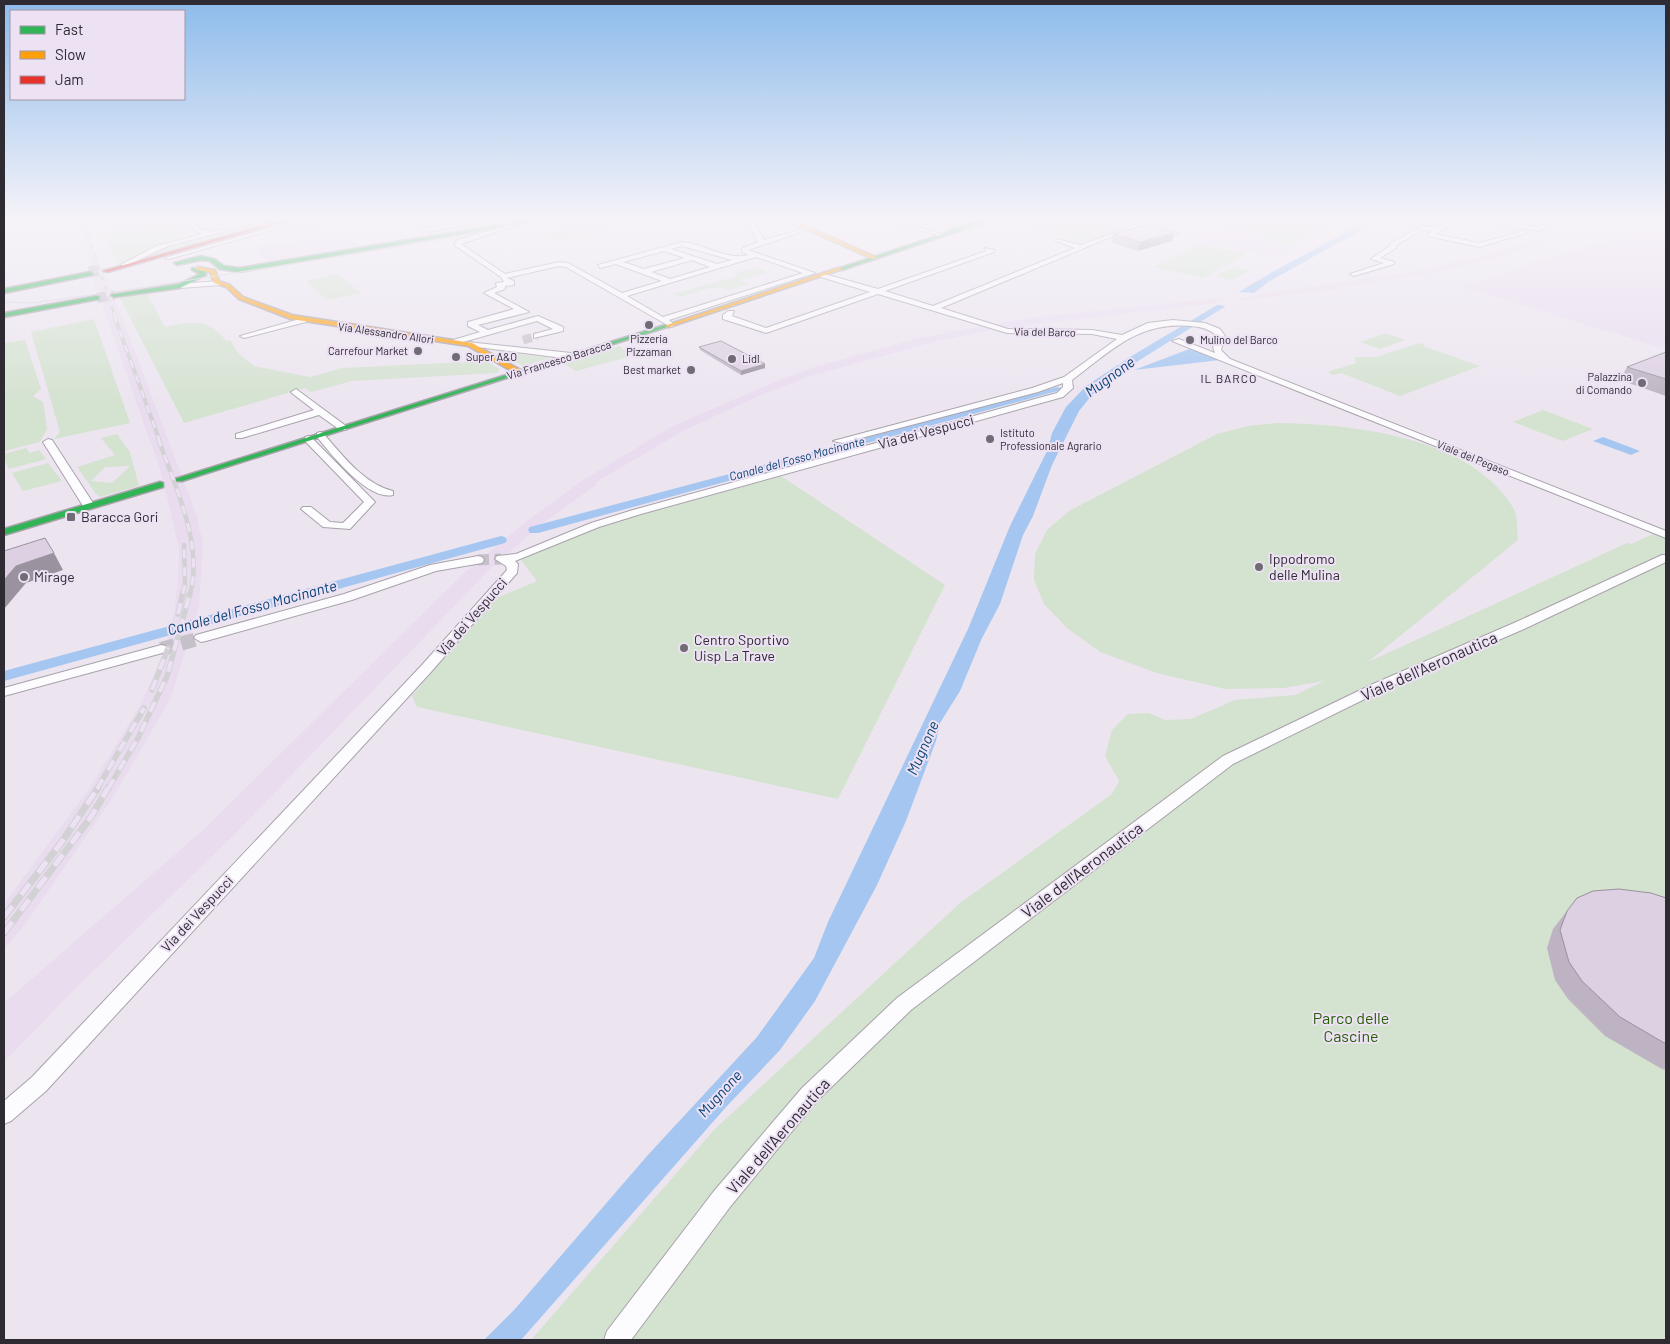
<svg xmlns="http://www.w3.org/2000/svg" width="1670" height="1344" font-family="Barlow,sans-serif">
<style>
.built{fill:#e9dcef}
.green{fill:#d4e2d0;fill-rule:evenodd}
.water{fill:#a4c6f1}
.pier{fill:#ece5f0}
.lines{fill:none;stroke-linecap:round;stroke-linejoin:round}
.canal{fill:#a4c6f1;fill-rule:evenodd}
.street-tunnel-far2{stroke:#c6c0ca;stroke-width:9;stroke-dasharray:9 4.5;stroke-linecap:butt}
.street-tunnel-far1{stroke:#c6c0ca;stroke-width:11;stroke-dasharray:11 5.5;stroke-linecap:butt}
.street-tunnel{stroke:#c6c0ca;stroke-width:14;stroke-dasharray:14 7;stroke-linecap:butt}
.secondary-tunnel{stroke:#c6c0ca;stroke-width:10;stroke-dasharray:10 5;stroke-linecap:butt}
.primary-tunnel{stroke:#c6c0ca;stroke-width:11;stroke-dasharray:11 5.5;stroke-linecap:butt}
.street-casing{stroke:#a8a2ab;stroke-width:2}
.fast-casing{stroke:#a8a2ab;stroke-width:3}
.slow-casing{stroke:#a8a2ab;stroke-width:3}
.jam-casing{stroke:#a8a2ab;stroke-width:3}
.street{fill:#fcfbfd;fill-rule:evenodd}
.fast{fill:#30b455;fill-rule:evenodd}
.slow{fill:#ff9f0a;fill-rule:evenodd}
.jam{fill:#e5322d;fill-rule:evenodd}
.tram{stroke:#d2d1d3;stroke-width:1}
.rail-far4-casing{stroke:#d2d1d3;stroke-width:3}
.rail-far3-casing{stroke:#d2d1d3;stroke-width:4}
.rail-far2-casing{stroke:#d2d1d3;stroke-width:4.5}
.rail-far1-casing{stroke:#d2d1d3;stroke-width:5.5}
.rail-casing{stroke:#d2d1d3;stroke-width:7}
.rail-far4{stroke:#ede1f4;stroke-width:2;stroke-dasharray:5.5;stroke-linecap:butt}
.rail-far3{stroke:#ede1f4;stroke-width:2.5;stroke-dasharray:8;stroke-linecap:butt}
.rail-far2{stroke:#ede1f4;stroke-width:3;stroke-dasharray:9;stroke-linecap:butt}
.rail-far1{stroke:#ede1f4;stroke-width:4;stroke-dasharray:11;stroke-linecap:butt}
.rail{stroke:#ede1f4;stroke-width:5;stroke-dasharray:14;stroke-linecap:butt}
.wall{fill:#bdb3c2}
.shaded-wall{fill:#9a929e}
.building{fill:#dcd0e2;stroke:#9a929e}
.poi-dot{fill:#716c74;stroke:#ede1f4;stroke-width:2}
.labels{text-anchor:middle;stroke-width:4;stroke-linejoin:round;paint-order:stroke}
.far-street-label{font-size:11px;fill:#2f2b32;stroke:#ede1f4}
.far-poi-label{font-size:11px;fill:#2f2b32;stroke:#ede1f4;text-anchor:start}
.far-neighbourhood-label{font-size:12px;letter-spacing:1px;fill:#2f2b32;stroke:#ede1f4}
.far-water-label{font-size:12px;font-style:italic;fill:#054173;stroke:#ede1f4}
.street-label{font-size:14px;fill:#2f2b32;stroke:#ede1f4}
.poi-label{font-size:14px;fill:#2f2b32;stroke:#ede1f4;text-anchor:start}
.water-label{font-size:15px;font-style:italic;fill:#054173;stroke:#ede1f4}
.near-street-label{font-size:16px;fill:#2f2b32;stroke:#ede1f4}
.near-park-label{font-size:16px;fill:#275f05;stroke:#ede1f4}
</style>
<rect width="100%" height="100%" fill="#ece5f0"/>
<path class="built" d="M74,218H86L100,267H103L197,516L203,544L199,607L170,700L112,799L23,927L4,949V904L93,783L140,705L164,653L174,614L178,580L179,549L161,472L90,271L92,269L89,258Z
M1148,218H1195L1295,249L1279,258L1214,245L1143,219Z
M1607,218H1626L1487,261L1432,273L1324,291L1001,328L937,341L814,375L763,394L685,430L596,482V485L538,527L489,570L234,835L77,987L4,1062V1003L203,830L466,571L528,520L583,480L671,427L782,379L815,367L915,339L1004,322L1055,315L1261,294L1422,270L1477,258Z
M1666,222V349L1463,287L1561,254Z
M331,234L339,241L351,239L360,249L267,263L254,247Z"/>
<path class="green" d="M197,218H262L212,231L207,230Z
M1011,218H1123L1138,223L1078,243Z
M1197,218H1308L1334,224L1291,247Z
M179,221L187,232V235L150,248L135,258L118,264L103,231Z
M595,224L609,231L554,242L541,234Z
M225,232L229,233L162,254L154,253L169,245Z
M1200,244L1247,254L1203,278L1154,267Z
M755,267L767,272L741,280L749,284L729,290L720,287L710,288L682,297L673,294L738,276L734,274Z
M1234,267L1250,271L1232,280L1215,276Z
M338,274L361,293L327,300L305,281Z
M146,292L165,327C190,322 209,317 226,341L230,340L239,354L254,366L310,377L342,368L486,361L500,369L497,373L352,381L311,392L305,388L184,423L119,296Z
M94,319L130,423L54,439L60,432L31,332Z
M1386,333L1405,340L1380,349L1360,342Z
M25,340L41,389L33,396L43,402L47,429L40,442L4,451V343Z
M1419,343L1425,345L1423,346L1480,366L1400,396L1341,373L1333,375L1328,372L1356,363L1355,357H1376Z
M619,346L628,353V357L576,371L564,364Z
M496,351H499L550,358L523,366Z
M1543,410L1593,429L1563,441L1513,422Z
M1278,423C1353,424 1473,437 1514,509C1518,517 1517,531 1518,540L1368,662L1627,543L1631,544L1666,528V1340H531L714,1130L960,903L1112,794L1119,781L1105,756L1112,730L1128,714L1149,713L1165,720L1191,719L1235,700L1295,695L1324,681L1284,688L1225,689L1157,673L1100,652L1067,628L1044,604L1034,580L1035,554L1047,530L1069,511L1217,434L1248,426Z
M117,434L130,452L139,486L100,497L96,494L77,467L115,455L101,438ZM130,466L112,483L91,481L105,467Z
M26,448L30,453L39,450L46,459L9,469L4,459V454Z
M48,463L62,481L23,491L12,473Z
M781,476L945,585L838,799L417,707L412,696L494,599L537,581L521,560L593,528Z"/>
<path class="water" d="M1373,218H1383L1268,282L1254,293L1245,294L1119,373L1092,395L1079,411L1052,465L1033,516L1023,535L1000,604L982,638L960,691L940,723L936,741L906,821L877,885L815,1001L780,1050L727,1106L521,1340H484L515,1309L647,1156L757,1037L814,958L828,922L968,629L1010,526L1048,449L1052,433L1066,407L1086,386L1130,357L1274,271Z
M1192,348L1220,360L1134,370Z
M1603,437L1640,451L1631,455L1593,441Z"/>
<path class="pier" d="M1236,292L1257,293L1255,296L1246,297L1229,307L1214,304Z"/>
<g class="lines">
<path class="canal" d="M1057,387L1065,389L538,533H530L528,530L530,527Z
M501,536L505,537L507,540L505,543L4,681V671Z"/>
<path class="street-tunnel-far2" d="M523,340L537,336"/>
<path class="street-tunnel-far1" d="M478,560L501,559"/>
<path class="street-tunnel" d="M161,649L201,638"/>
<path class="secondary-tunnel" d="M97,298L114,295"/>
<path class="primary-tunnel" d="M89,272L105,269"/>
<defs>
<path id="street" d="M184,218H190C193,221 197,227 201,229C218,238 256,217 276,218L168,246L126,266H122V264L156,246L203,234L197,232Z
M306,218H315L169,259L164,258Z
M336,218L344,219L304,227L301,225Z
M406,218H413L429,228C455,223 490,210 514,224V226L461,244L505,274L559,262L568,263L622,293L662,281L616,264L600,268L598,265L682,242C704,244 728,261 749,255L742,252L743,248L758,242L750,226L752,218H758L756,226L764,240L810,227V229L748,250L815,273L669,320L675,325L671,327L566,267L559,266L507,278L514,281V285L505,286V289L494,293L529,312L478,325L488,330L538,316L563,327V331L534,338V334L553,329L537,321L456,344H453V340L480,332L468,326V322L514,309L484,293L497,287L496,283L504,282L501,277L454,245L457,240L508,225L498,219L428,232ZM682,246L732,260L717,264L671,249ZM664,251L685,258L644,269L623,262ZM756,257L803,273L663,317L627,296ZM692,260L710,267L670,279L651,272Z
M814,218H825L796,225L793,223Z
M878,218H887L945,235L940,236Z
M973,218H982L989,221L986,223Z
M1137,218L1179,234L1164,237L1152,232L1155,230L1167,233L1146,225L1123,232L941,308L1008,329L1092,330L1122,335L1148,323L1173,320L1205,323L1220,329L1225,336L1221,350L1230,359L1666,531V538L1172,341L1179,339L1215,353L1213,347L1218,338C1212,329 1201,327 1191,326C1138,321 1111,351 1072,380L1073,388L1063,397L641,514L599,527L515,561L518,564L517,573L431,672L46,1091L11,1121L4,1124V1101L32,1077L421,666L507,570L506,566L495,559L497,556L516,554L591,523L633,510L1057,393L1063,387V383L1038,392L842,443L833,441L1032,388L1064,377L1117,339L1092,334L1007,333L878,294L766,333L723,319V315L728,311H734L732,316L766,328L870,292L821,277V273L878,289L986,251L985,248L994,250V252L885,291L933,306L1075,248L1056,241V239L1081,245L1139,223L1134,220Z
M1455,218H1462L1436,234L1479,243L1524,231L1527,233L1479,247L1428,236V234L1432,231L1424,229L1397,245L1396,248L1380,258L1394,262V264L1354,276L1350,274L1384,263L1371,259L1390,246L1391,243L1421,226L1437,228Z
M1468,218H1481L1537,227L1545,224L1548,226L1538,231Z
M218,281L222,283L221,285L180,288L176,286L180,284Z
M303,318L307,320L306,322L244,338L240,336Z
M467,342L571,353L575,356L571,359L470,346L466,344Z
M296,389L346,426V430H340L319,415L242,438H236V434L314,410L293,394L291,392Z
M320,432L323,433C342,455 364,484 393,491V495C368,501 331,454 317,437V433Z
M308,436L311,437L375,502L350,529L323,527L301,509L303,507H311L330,522L343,523L364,502L305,441V437Z
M48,439L52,440L95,506L93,508H85L83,506L43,442Z
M1662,555H1666V562L1524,629L1383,690L1233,764L911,1010L816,1102L730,1207L631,1340H604L607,1331L714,1191L802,1088L897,998L1223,756L1373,684L1514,623Z
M478,556L482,557L484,560L482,563L436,571L352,600L206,641L201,642L194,638L196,635L344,594L430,565Z
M161,645L166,646L168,649L166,652L4,696V688Z"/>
<path id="fast" d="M541,218H552L239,272L220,269L210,261L201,260L177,265L174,263L201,256L214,259L224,266L239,268Z
M990,218H998L842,270L837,269L949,232V230Z
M192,268L205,271L206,275L180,288L114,297L111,295L179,284L200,274L192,270Z
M90,272L93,274L92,275L4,293V289Z
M97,296L99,297V299L4,317V313Z
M665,325L670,326L182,481H176L175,479Z
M160,482L163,483V487L4,535V529Z"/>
<path id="slow" d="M781,218H788L878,258L873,259Z
M198,267L215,270L219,281L230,285L243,297L292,315L472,343L524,372L517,374L468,346L291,319L239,299L226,287L214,283L210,272L196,270Z
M838,268L843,269L669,327L664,326Z"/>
<path id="jam" d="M289,218H297L108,272L103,271Z"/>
</defs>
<use href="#street" class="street-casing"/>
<use href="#fast" class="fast-casing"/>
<use href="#slow" class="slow-casing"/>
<use href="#jam" class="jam-casing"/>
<use href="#street" class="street"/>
<use href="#fast" class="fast"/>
<use href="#slow" class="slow"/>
<use href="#jam" class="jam"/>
<path class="tram" d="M114,292L424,243L559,218
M4,302L32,303L99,294"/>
<defs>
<path id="rail-far4" d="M82,218L115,316"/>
<path id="rail-far3" d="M114,315L159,439"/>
<path id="rail-far2" d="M158,438C174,484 204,545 190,594
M183,594L185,584L184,545"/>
<path id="rail-far1" d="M178,614L183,593
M152,690L168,648
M97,789L144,708
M108,789L138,738L167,676L190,593"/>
<path id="rail" d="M4,917L61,843L98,788
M4,933L91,817L108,788"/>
</defs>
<use href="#rail-far4" class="rail-far4-casing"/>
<use href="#rail-far3" class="rail-far3-casing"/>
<use href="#rail-far2" class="rail-far2-casing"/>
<use href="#rail-far1" class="rail-far1-casing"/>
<use href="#rail" class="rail-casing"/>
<use href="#rail-far4" class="rail-far4"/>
<use href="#rail-far3" class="rail-far3"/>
<use href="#rail-far2" class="rail-far2"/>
<use href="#rail-far1" class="rail-far1"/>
<use href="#rail" class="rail"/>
</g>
<path class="wall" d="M1174,233L1172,241L1138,251L1112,243L1113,234Z
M699,347L765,364V368L741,375L700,350Z
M1666,352V396L1620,380L1627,367Z
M1666,898V1070L1662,1069L1605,1036L1568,999L1555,980L1547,948L1553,929L1567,911Z"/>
<path class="shaded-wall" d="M1174,233L1172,241L1138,251L1140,242Z
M765,364V368L741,375V371Z
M54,553L63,570L26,583L4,609V580L16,566Z"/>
<path class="building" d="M1146,225L1174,233L1140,242L1113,234Z
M721,341L765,364L741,371L699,347Z
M1666,352V379L1627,367Z
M45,538L54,553L16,566L4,580V551Z
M1619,889L1651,893L1666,898V1044L1620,1017L1582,981L1569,962L1560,930L1567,911L1577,898L1593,891Z"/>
<linearGradient id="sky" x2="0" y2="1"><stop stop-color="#8dbbec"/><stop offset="0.54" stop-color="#f6f3f8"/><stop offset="1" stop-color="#f6f3f8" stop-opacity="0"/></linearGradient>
<rect width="1670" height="406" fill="url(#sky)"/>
<g class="poi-dot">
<circle cx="649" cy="325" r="5"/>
<circle cx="1190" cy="340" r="5"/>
<circle cx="418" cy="351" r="5"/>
<circle cx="456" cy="357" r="5"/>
<circle cx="732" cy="359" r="5"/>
<circle cx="691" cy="370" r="5"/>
<circle cx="1642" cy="383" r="5"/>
<circle cx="990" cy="439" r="5"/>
<rect x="66" y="512" width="10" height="10" rx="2.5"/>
<circle cx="1259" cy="567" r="5"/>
<circle cx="24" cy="577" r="5"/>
<circle cx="684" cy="648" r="5"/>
</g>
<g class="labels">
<g class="far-street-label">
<text transform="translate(1045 332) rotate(1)" y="4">Via del Barco</text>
<text transform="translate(386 333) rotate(8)" y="4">Via Alessandro Allori</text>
<text transform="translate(559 360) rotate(-17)" y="4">Via Francesco Baracca</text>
<text transform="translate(1473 458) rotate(22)" y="4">Viale del Pegaso</text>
</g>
<g class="far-poi-label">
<text x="649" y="343" text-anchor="middle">Pizzeria<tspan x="649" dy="13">Pizzaman</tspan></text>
<text x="1200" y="344">Mulino del Barco</text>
<text x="408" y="355" text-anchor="end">Carrefour Market</text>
<text x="466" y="361">Super A&amp;O</text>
<text x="742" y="363">Lidl</text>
<text x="681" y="374" text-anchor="end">Best market</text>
<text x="1632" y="381" text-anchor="end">Palazzina<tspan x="1632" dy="13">di Comando</tspan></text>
<text x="1000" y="437">Istituto<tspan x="1000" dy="13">Professionale Agrario</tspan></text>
</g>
<g class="far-neighbourhood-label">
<text x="1229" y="383">IL BARCO</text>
</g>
<g class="far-water-label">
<text transform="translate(797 459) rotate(-15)" y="4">Canale del Fosso Macinante</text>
</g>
<g class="street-label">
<text transform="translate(926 432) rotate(-15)" y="5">Via dei Vespucci</text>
<text transform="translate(472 617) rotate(-49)" y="5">Via dei Vespucci</text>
<text transform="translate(197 914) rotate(-47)" y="5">Via dei Vespucci</text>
</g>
<g class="poi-label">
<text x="81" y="522">Baracca Gori</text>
<text x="1269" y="564">Ippodromo<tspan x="1269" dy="16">delle Mulina</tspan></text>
<text x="34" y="582">Mirage</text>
<text x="694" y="645">Centro Sportivo<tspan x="694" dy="16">Uisp La Trave</tspan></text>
</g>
<g class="water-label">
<text transform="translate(1110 377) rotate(-36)" y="5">Mugnone</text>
<text transform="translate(252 608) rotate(-15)" y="5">Canale del Fosso Macinante</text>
<text transform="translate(923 748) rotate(-66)" y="5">Mugnone</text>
<text transform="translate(720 1094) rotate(-48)" y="5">Mugnone</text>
</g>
<g class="near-street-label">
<text transform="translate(1429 666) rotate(-24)" y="6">Viale dell'Aeronautica</text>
<text transform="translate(1082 870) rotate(-37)" y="6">Viale dell'Aeronautica</text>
<text transform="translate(778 1136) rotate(-49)" y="6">Viale dell'Aeronautica</text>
</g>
<g class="near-park-label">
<text x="1351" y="1024">Parco delle<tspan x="1351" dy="18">Cascine</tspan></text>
</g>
</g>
<rect width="1670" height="1344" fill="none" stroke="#2f2b32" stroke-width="10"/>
<rect x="10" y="10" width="175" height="90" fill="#ede1f4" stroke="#a198a6"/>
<rect x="20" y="26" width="25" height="8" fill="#30b455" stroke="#a198a6"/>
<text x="55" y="35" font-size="15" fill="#2f2b32">Fast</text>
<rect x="20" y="51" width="25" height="8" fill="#ff9f0a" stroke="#a198a6"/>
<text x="55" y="60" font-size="15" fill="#2f2b32">Slow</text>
<rect x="20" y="76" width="25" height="8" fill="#e5322d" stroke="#a198a6"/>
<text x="55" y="85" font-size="15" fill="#2f2b32">Jam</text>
</svg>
